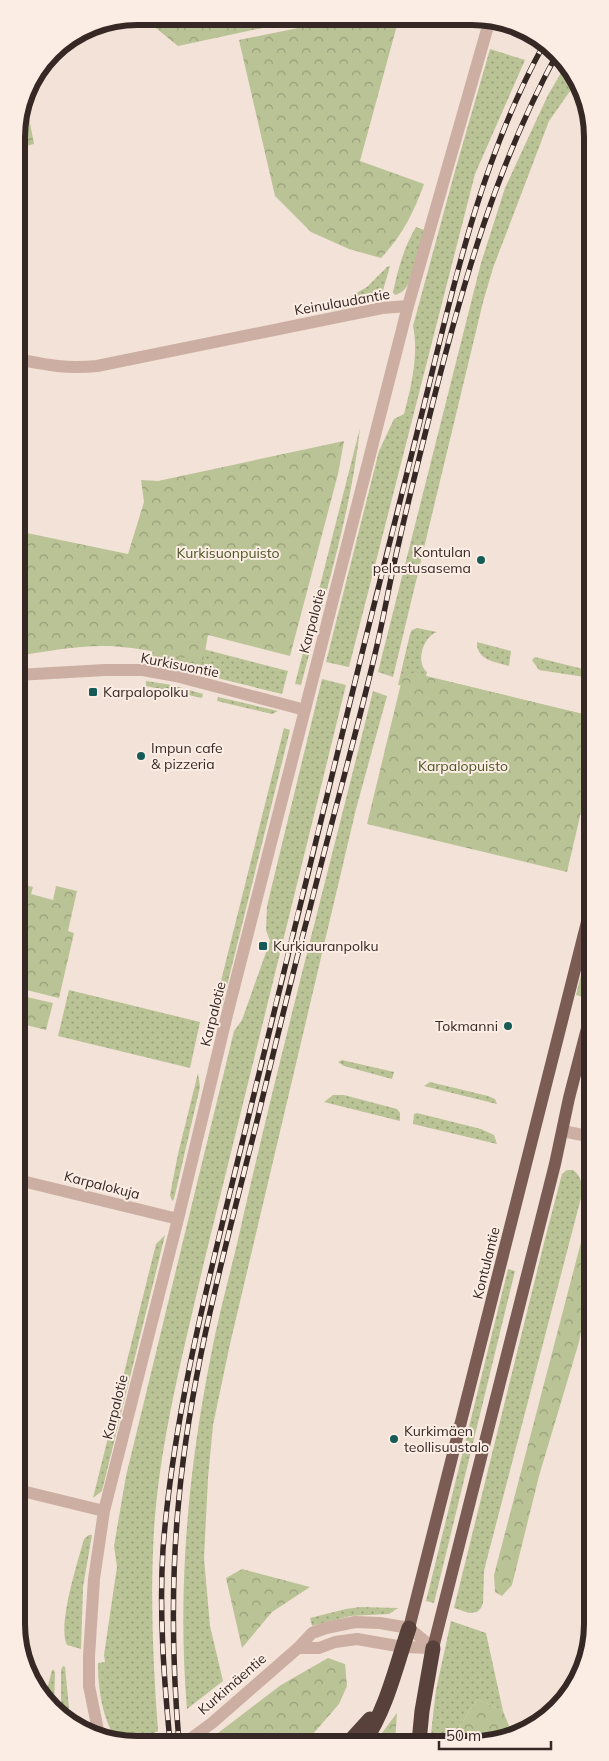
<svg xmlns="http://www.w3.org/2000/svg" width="609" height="1761" font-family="Mulish,sans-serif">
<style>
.grass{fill:url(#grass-dots)}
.forest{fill:url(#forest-crowns)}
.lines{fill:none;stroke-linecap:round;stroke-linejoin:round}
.minor{stroke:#ccafa2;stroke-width:12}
.major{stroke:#7a5c55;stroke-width:12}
.highway{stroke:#58403b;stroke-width:15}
.rail-casing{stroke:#362825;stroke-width:5.5}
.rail{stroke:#fbede4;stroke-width:4;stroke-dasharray:11;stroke-linecap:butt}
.poi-dot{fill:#175b56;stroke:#fbede4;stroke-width:2}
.labels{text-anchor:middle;stroke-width:4;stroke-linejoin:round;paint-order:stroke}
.street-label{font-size:14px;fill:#362825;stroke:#fbede4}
.poi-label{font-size:14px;fill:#362825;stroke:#fbede4;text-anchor:start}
.park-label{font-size:14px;fill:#4c5627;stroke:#fbede4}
.rim{fill:none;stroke:#362825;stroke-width:6}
</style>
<defs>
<pattern id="grass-dots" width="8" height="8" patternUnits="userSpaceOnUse" patternTransform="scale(1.25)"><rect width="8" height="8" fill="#bac396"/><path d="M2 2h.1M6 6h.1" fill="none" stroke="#989e7a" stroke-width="1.8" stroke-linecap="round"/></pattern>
<pattern id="forest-crowns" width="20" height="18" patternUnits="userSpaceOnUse" patternTransform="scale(1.25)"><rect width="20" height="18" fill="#bac396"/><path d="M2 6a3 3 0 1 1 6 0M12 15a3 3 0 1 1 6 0" fill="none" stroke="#989e7a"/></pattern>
</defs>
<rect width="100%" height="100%" fill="#f3e2d7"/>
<path class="grass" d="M490,49L525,60L475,174L349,667L326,662L379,451L394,419L404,414C411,387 419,355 413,326L455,171Z
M565,66L575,84L549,121L493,268L483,302L393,677L378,672L481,263L505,188L548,95Z
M416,227L424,230C420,243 413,280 405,289C402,292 399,294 395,295L393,292C398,269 404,247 416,227Z
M390,266L380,301L331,311L330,308L367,287L387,267Z
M360,428C351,514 323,601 301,685L295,684Z
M417,628L437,632C423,637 415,662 427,672L426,676L591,716L398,685L410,634L412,630Z
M165,639L288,671L282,694L176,668L150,664L153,650Z
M477,642L511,651L509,666C495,662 476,660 477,642Z
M535,657L591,671V678L539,670L532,660Z
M322,679L346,685L204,1262C184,1350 160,1439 154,1530C150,1597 153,1664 158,1731L141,1739L117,1740C102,1719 98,1688 98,1663L105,1662L104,1655L117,1567L114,1546L126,1476L234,1031L242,1020L270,941L266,930L267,906Z
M146,681L172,685L203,694L202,698L146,686Z
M373,691L387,696L356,809L230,1344L213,1425L208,1478L204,1558L210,1626L223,1681L187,1709C177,1591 188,1471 211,1355C220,1308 234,1260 244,1213C284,1038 330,865 373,691Z
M218,697L278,711L272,714L217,701Z
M284,728L290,730L221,1010L214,1009Z
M592,931V973L586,998L576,995Z
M69,990L200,1022L190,1068L58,1036Z
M342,1060L394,1072L392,1079L344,1066L338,1062Z
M198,1073L200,1087L174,1199L172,1201L170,1195L178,1154Z
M430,1082L488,1096L495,1099L497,1104L424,1086Z
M333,1095H344L397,1109L400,1113V1121L324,1102Z
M417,1113L481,1129L494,1135L497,1144L413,1124L414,1114Z
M567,1170H573C580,1175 582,1182 583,1190L488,1555L484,1571L483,1603L481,1608L477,1612L469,1613L454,1608L546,1235L562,1174Z
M165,1235L102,1491L93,1498L156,1244Z
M508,1269L515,1271L434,1603L426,1601Z
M89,1535H92L83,1587L81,1649L67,1645C57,1626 78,1561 84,1539Z
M360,1607L398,1608L389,1614L350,1616L312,1626L310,1618L346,1609Z
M451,1621L486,1633L503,1711L477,1699L450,1742H430L436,1690Z
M63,1666L65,1667L70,1719L61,1714V1670Z
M52,1670H54L55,1673L54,1711L45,1697Z"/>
<path class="forest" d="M141,16L314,17L178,46Z
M347,18H399L360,161L424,184C414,212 402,236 381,258L349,249L311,232L275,196L239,40Z
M25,97L34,144L17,148V129Z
M344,441L338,474L290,656L208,635L203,662C172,655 142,648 110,646C79,645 48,651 17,656V531L128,554L144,502L141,480L158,481Z
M404,671L591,716V769L567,872L367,824Z
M21,884L33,887L31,894L53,900L56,886L77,891L68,931L74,933L59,998L18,988V891Z
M18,995L53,1003L46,1030L18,1023Z
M592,1200V1275L579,1342L539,1476L512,1585L502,1596L495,1592L494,1575Z
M242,1569L310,1587L272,1612L242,1648L226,1578Z
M328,1658L345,1664L347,1686L339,1704L306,1742H219L218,1733L281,1685Z
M477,1699L503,1711L513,1736L496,1742H450Z
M397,1713L395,1742H375Z"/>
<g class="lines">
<path class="minor" d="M17,359C47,365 66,369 97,366L382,308L408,306
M17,675L105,670H143L176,676L305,710
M563,1131L592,1137
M18,1180L178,1219
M18,1490L104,1511
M298,1648H319L335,1642L357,1639L403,1647L433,1648
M99,1735L89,1686V1656L94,1579L104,1511L178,1219L226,1019L408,306L490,19
M186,1742L212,1723L298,1648L312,1633L326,1628L355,1622L380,1623L409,1628L433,1648"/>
<path class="major" d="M409,1628L591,906
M433,1648L555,1164L569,1098L592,1009"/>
<path class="highway" d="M349,1742L370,1719
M364,1742C387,1708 396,1666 409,1628
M419,1742L422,1711L433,1648"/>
<defs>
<path id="rail" d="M170,1742C164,1679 159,1613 163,1549C174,1406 212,1267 246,1127C285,965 325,803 365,641C387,555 408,470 429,385C457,269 486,149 544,44
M179,1742C172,1661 171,1579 179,1498C191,1370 226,1245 257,1121C274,1050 291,979 310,908C331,823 355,739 375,654C384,617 390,579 399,542C409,497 421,451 432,406C463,283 496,165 558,52"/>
</defs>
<use href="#rail" class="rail-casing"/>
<use href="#rail" class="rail"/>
</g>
<g class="poi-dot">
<circle cx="481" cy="560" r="5"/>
<rect x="88" y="687" width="10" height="10" rx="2.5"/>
<circle cx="141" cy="756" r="5"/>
<rect x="258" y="941" width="10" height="10" rx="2.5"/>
<circle cx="508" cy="1026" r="5"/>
<circle cx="394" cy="1439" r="5"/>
</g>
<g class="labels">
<g class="street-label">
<text transform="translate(342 302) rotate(-10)" y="5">Keinulaudantie</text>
<text transform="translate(312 621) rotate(-75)" y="5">Karpalotie</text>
<text transform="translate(180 665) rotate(11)" y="5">Kurkisuontie</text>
<text transform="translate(213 1014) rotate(-76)" y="5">Karpalotie</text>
<text transform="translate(102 1185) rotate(14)" y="5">Karpalokuja</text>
<text transform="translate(486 1263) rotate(-76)" y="5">Kontulantie</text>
<text transform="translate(115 1407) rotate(-76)" y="5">Karpalotie</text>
<text transform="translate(232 1684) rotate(-41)" y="5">Kurkimäentie</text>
</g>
<g class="poi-label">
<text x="471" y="557" text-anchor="end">Kontulan<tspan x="471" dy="16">pelastusasema</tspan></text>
<text x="103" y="697">Karpalopolku</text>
<text x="151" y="753">Impun cafe<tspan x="151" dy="16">&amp; pizzeria</tspan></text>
<text x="273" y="951">Kurkiauranpolku</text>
<text x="498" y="1031" text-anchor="end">Tokmanni</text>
<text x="404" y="1436">Kurkimäen<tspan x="404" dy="16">teollisuustalo</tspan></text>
</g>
<g class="park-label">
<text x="228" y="558">Kurkisuonpuisto</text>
<text x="463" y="771">Karpalopuisto</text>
</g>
</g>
<path d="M0 0H609V1761H0ZM137 25H472A112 112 0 0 1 584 137V1624A112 112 0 0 1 472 1736H137A112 112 0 0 1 25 1624V137A112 112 0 0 1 137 25Z" fill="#fbede4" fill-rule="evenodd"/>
<path class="rim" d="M137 25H472A112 112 0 0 1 584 137V1624A112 112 0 0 1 472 1736H137A112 112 0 0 1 25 1624V137A112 112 0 0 1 137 25Z"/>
<path d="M439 1741v8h112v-8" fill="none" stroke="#362825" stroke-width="2.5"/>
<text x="446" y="1741" font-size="15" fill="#362825" stroke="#fbede4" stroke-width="4" paint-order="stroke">50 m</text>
</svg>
